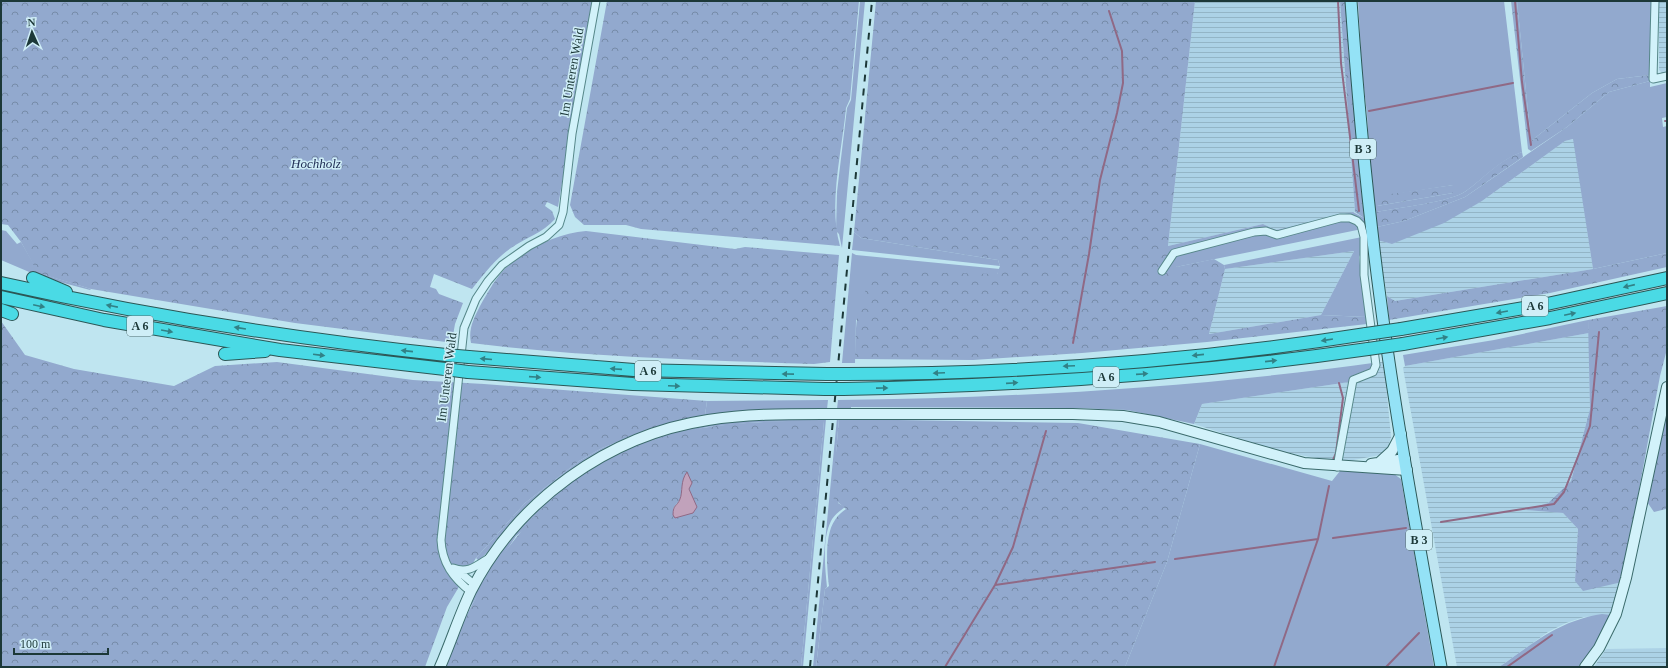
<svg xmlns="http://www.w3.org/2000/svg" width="1668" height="668" font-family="Georgia,serif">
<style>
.farmland{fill:url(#farmland-rules)}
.green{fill:#92a9ce;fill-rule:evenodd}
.forest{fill:url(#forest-crowns);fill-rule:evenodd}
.water{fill:#c1a2bb;stroke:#906985}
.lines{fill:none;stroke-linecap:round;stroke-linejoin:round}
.stream{stroke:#906985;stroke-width:2}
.minor-casing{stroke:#568789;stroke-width:9}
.secondary-casing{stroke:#3a6a6b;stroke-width:12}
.primary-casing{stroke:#2b5756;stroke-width:13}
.motorway-casing{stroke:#2b5756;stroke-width:14}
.minor{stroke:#d2f2fa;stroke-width:7}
.secondary{stroke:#d2f2fa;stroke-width:10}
.primary{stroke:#94e2f6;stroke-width:11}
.motorway{stroke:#4adae5;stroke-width:12}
.rail{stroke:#1c3838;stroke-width:2;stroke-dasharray:7 7;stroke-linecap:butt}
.secondary-bridge-casing{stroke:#3a6a6b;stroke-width:12;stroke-linecap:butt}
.motorway-bridge-casing{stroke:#2b5756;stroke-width:14;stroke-linecap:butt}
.secondary-bridge{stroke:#d2f2fa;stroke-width:10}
.motorway-bridge{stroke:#4adae5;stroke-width:12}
.oneway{fill:#318186}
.labels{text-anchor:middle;stroke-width:3;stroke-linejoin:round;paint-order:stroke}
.shield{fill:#cfeef7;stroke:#526f71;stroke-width:1}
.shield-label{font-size:12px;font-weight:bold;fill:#1c3838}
.street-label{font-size:13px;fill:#1c3838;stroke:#cfeef7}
.park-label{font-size:13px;font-style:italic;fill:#212e55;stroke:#cfeef7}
</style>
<defs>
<pattern id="farmland-rules" width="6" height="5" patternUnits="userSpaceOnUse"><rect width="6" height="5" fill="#acd2e6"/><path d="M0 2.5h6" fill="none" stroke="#93b5c6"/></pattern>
<pattern id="forest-crowns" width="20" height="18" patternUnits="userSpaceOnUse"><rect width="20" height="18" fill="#92a9ce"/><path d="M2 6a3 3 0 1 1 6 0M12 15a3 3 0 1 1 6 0" fill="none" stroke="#768ba8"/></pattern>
</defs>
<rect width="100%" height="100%" fill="#bfe5f0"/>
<path class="farmland" d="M1195,1H1340L1355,212L1276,230L1263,224L1168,246Z
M1659,1H1667V73L1663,74L1659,70Z
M1574,139L1593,269L1395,301L1387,296L1377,240L1392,244L1482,201L1565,141Z
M1354,251L1321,315L1209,334L1225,269Z
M1589,333L1590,409L1571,481L1548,503L1527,510L1563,513L1578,529L1575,581L1622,582L1611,615L1584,617L1566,623L1548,632L1499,667H1457L1403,368L1405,366Z
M1380,362H1384L1391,437L1387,451L1380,455L1343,462L1305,456L1276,450L1194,424L1202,404L1356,381L1377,375Z
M1667,648V667H1594L1606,649Z"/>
<path class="green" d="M860,1H865L842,248L839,234L836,231L837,192L847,108L851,100Z
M1358,1H1504L1522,152C1501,159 1484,178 1466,191C1451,202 1397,208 1376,212L1377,227L1404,221L1465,197L1567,127L1609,92L1650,81V87L1667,83V117L1662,118L1663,127L1667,126V253L1593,269L1573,139L1565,141L1482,201L1444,223L1392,244L1377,240L1372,198L1367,114L1362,70ZM1453,185V193L1377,206V197Z
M1517,1H1652L1650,75L1617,79L1592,93L1531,141Z
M1353,212L1364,218L1367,228L1176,267H1168V246L1263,224L1276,230Z
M1,230L6,231L17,244L21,242L39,273L91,289L90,290L41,277L1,260Z
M854,232L861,238L998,260L1000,266L852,250Z
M1362,237V251L1359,257L1366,317L1321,315L1354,251L1225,269L1224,265Z
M852,253L856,255L1000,269L997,274L856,320L855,363H842Z
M1588,320L1589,333L1405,366L1403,355L1494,340Z
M1380,362L1377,375L1356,381L1202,404L1194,424L1127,410L1074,408L851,407V409H837L838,400C1019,398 1201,387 1380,362Z
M828,400L827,409L732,414L604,451L498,541L479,561L476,558L525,503L579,461L602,448L653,428L705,415L707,401Z
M814,418L826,419L803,667H801L824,421L759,422L707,427L657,439L632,449L516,536L471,606L469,605L494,561L534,511L585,470L631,446L681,429L733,421Z
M837,418H839L836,454L838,503L845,507C840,511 834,515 831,521C822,539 825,567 827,587L825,589L816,667H813Z
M1200,444L1332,481L1340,471L1394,474L1401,479L1434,667H1125L1167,562Z
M1602,614L1611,615L1600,639L1578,667H1499C1534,643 1558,621 1602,614Z"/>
<path class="forest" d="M1,1H592L558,207L547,202L545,206L552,211L555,219C543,233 525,238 511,248C495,259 484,274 472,289L434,274L430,287L436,289L439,294L463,303L455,324L452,341L446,342L295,323L91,289L38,273L21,242L8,225L1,224Z
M607,1H859L850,99L846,108C842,151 828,205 840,246L641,229L626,225H584L575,217L570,205Z
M876,1H1195L1168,246V267H1176L1214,259L1224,265L1225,269L1209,334L1321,315L1366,317L1367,324L1207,342L1082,353L973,360L855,359C856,320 855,306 876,271L997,274L1000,266L998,260L861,238L854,232Z
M1340,1H1346L1349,57L1364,218L1355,212Z
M1511,1H1517L1531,141L1592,93L1617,79L1650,75V81L1609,92L1567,127L1531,151L1528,149Z
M1522,152L1523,157L1465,197L1404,221L1377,227L1376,212C1396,208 1451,202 1466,191C1484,178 1500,159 1522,152Z
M1453,185V193L1377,206V196Z
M586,231L735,249L745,247L839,255L830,362L814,364C699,360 584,357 471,343C468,329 474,318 480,306C489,290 499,272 513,261C532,246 561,233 586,231Z
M1667,253V267L1550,293L1389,320L1387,296L1395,301L1593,269Z
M1667,306V349L1660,376L1622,582L1583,591L1575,581L1578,529L1563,513L1526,510L1548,503L1571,481L1590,409L1588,320Z
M1,321L25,355L74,369L174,386L215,366L277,362L413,380L484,384L707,401L705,415L653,428L602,448L579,461L525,503L476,558L447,607L425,667H1Z
M1667,407V502L1666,509L1654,512L1645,499Z
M839,419L1078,423L1200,444L1167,562L1125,667H816L825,589L829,586C827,569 824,535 835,520C838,515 842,512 846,509L832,497Z
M812,420L824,421L801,667H446C454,647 461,625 472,605C518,519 584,454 682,432C725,422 769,422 812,420ZM685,479L691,494L673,510C674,505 678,504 680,499C683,493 680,486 685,479Z"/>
<path class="water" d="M687,472L692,483L689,489L697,507L693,513L675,518L673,515C673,504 677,507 680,499C683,492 680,481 687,472Z"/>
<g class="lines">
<path class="stream" d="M1338,1L1341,63L1359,211
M1515,1L1522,82L1531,145
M1369,111L1513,83
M1665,121H1667
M1073,343L1089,254L1100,180L1117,113L1123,83L1122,51L1109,11
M1333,460L1336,453L1343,398L1339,383
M1441,522L1554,504L1564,492L1590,426L1599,332
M1333,538L1406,528
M1175,559L1318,539
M995,585L1155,562
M945,667L995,585L1013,547L1046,431
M1274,667L1318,539L1329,486
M1386,667L1419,633
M1507,667L1552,635"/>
<defs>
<path id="minor" d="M1655,1L1653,79L1667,76
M1162,271L1174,253L1254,232L1266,231L1277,235L1340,218H1350L1357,221L1361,225L1364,237V275L1376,365L1373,372L1353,380L1337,467
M453,568C468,574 476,566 489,558
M457,570L475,585
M471,592C453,578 442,563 441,540L464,328L476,299L488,281L502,265L529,246L546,237L559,225L563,212L572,134L596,1"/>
<path id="secondary" d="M841,414H1073L1123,416L1159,422L1304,463L1407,470
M1380,462L1392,451L1401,434
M1371,464L1405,459
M440,667C451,642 459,616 471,591C517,501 608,435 708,420C746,414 784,414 822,414
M1585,667L1599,648L1616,614L1626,578L1667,387"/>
<path id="primary" d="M1351,1C1358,100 1367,199 1380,297C1396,421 1419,544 1441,667"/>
<path id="motorway" d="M33,278L66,292
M1,283C148,316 296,339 446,355
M1,297L104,320L280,350L445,369
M1,310L12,314
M1401,329L1547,304L1667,278
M1403,344L1550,318L1667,293
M225,354L265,351
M469,357L634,370L827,374
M468,372L633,384L825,389
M845,374C1019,374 1194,361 1366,334
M843,389C1019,386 1194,374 1368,349"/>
</defs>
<use href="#minor" class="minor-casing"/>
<use href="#secondary" class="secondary-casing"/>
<use href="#primary" class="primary-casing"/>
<use href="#motorway" class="motorway-casing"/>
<use href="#minor" class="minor"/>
<use href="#secondary" class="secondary"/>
<use href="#primary" class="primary"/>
<use href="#motorway" class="motorway"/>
<path class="rail" d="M810,667L872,1"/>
<defs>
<path id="secondary-bridge" d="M822,414H841"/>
<path id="motorway-bridge" d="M1366,334L1401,329
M1368,349L1403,344
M446,355L469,357
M445,369L468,372
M827,374H845
M825,389H843"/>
</defs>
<use href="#secondary-bridge" class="secondary-bridge-casing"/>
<use href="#motorway-bridge" class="motorway-bridge-casing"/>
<use href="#secondary-bridge" class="secondary-bridge"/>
<use href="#motorway-bridge" class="motorway-bridge"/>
</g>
<defs><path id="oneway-solid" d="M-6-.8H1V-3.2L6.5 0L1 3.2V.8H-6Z"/></defs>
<g class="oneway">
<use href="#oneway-solid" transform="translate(1629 286) rotate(167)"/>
<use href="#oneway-solid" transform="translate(39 306) rotate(12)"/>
<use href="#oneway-solid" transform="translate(112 306) rotate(-169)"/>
<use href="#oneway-solid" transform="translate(1502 312) rotate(170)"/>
<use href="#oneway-solid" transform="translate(1570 314) rotate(-12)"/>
<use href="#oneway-solid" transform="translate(240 328) rotate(-171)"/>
<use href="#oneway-solid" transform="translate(167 331) rotate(10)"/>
<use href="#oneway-solid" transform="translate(1442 338) rotate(-10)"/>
<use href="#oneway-solid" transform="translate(1327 340) rotate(171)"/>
<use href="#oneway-solid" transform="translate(407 351) rotate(-174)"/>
<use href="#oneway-solid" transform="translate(319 355) rotate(7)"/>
<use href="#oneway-solid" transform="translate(1198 355) rotate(174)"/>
<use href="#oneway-solid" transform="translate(486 359) rotate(-175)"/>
<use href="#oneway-solid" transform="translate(1271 361) rotate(-6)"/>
<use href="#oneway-solid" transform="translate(1069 366) rotate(177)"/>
<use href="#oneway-solid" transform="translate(616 369) rotate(-176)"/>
<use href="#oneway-solid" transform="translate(939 373) rotate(177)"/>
<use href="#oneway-solid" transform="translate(788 374) rotate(-179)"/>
<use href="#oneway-solid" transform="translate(1142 374) rotate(-4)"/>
<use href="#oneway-solid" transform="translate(535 377) rotate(4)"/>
<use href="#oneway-solid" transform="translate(1012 383) rotate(-4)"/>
<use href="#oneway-solid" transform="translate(674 386) rotate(3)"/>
<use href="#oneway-solid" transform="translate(882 388) rotate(-1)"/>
</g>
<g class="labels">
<g class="shield">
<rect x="1350" y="139" width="26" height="20" rx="3"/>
<rect x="1522" y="296" width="26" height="20" rx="3"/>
<rect x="127" y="316" width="26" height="20" rx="3"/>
<rect x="635" y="361" width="26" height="20" rx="3"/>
<rect x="1093" y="367" width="26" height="20" rx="3"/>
<rect x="1406" y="530" width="26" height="20" rx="3"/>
</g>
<g class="shield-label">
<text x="1363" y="153">B 3</text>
<text x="1535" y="310">A 6</text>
<text x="140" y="330">A 6</text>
<text x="648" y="375">A 6</text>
<text x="1106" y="381">A 6</text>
<text x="1419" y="544">B 3</text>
</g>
<g class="street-label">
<text transform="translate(571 72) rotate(-80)" y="5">Im Unteren Wald</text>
<text transform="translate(446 377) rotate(-83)" y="5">Im Unteren Wald</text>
</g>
<g class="park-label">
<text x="316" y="168">Hochholz</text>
</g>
</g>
<rect width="1668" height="668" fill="none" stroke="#1c3838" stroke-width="4"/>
<g transform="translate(32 32) rotate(357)" stroke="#cfeef7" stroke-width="3" paint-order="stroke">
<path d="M0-3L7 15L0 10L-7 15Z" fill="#1c3838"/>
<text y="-6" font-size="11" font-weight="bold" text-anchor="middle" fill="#1c3838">N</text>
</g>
<path d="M14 648v6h94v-6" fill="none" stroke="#1c3838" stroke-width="2"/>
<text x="20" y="648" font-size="12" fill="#1c3838" stroke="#cfeef7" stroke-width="3" paint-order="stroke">100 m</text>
</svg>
